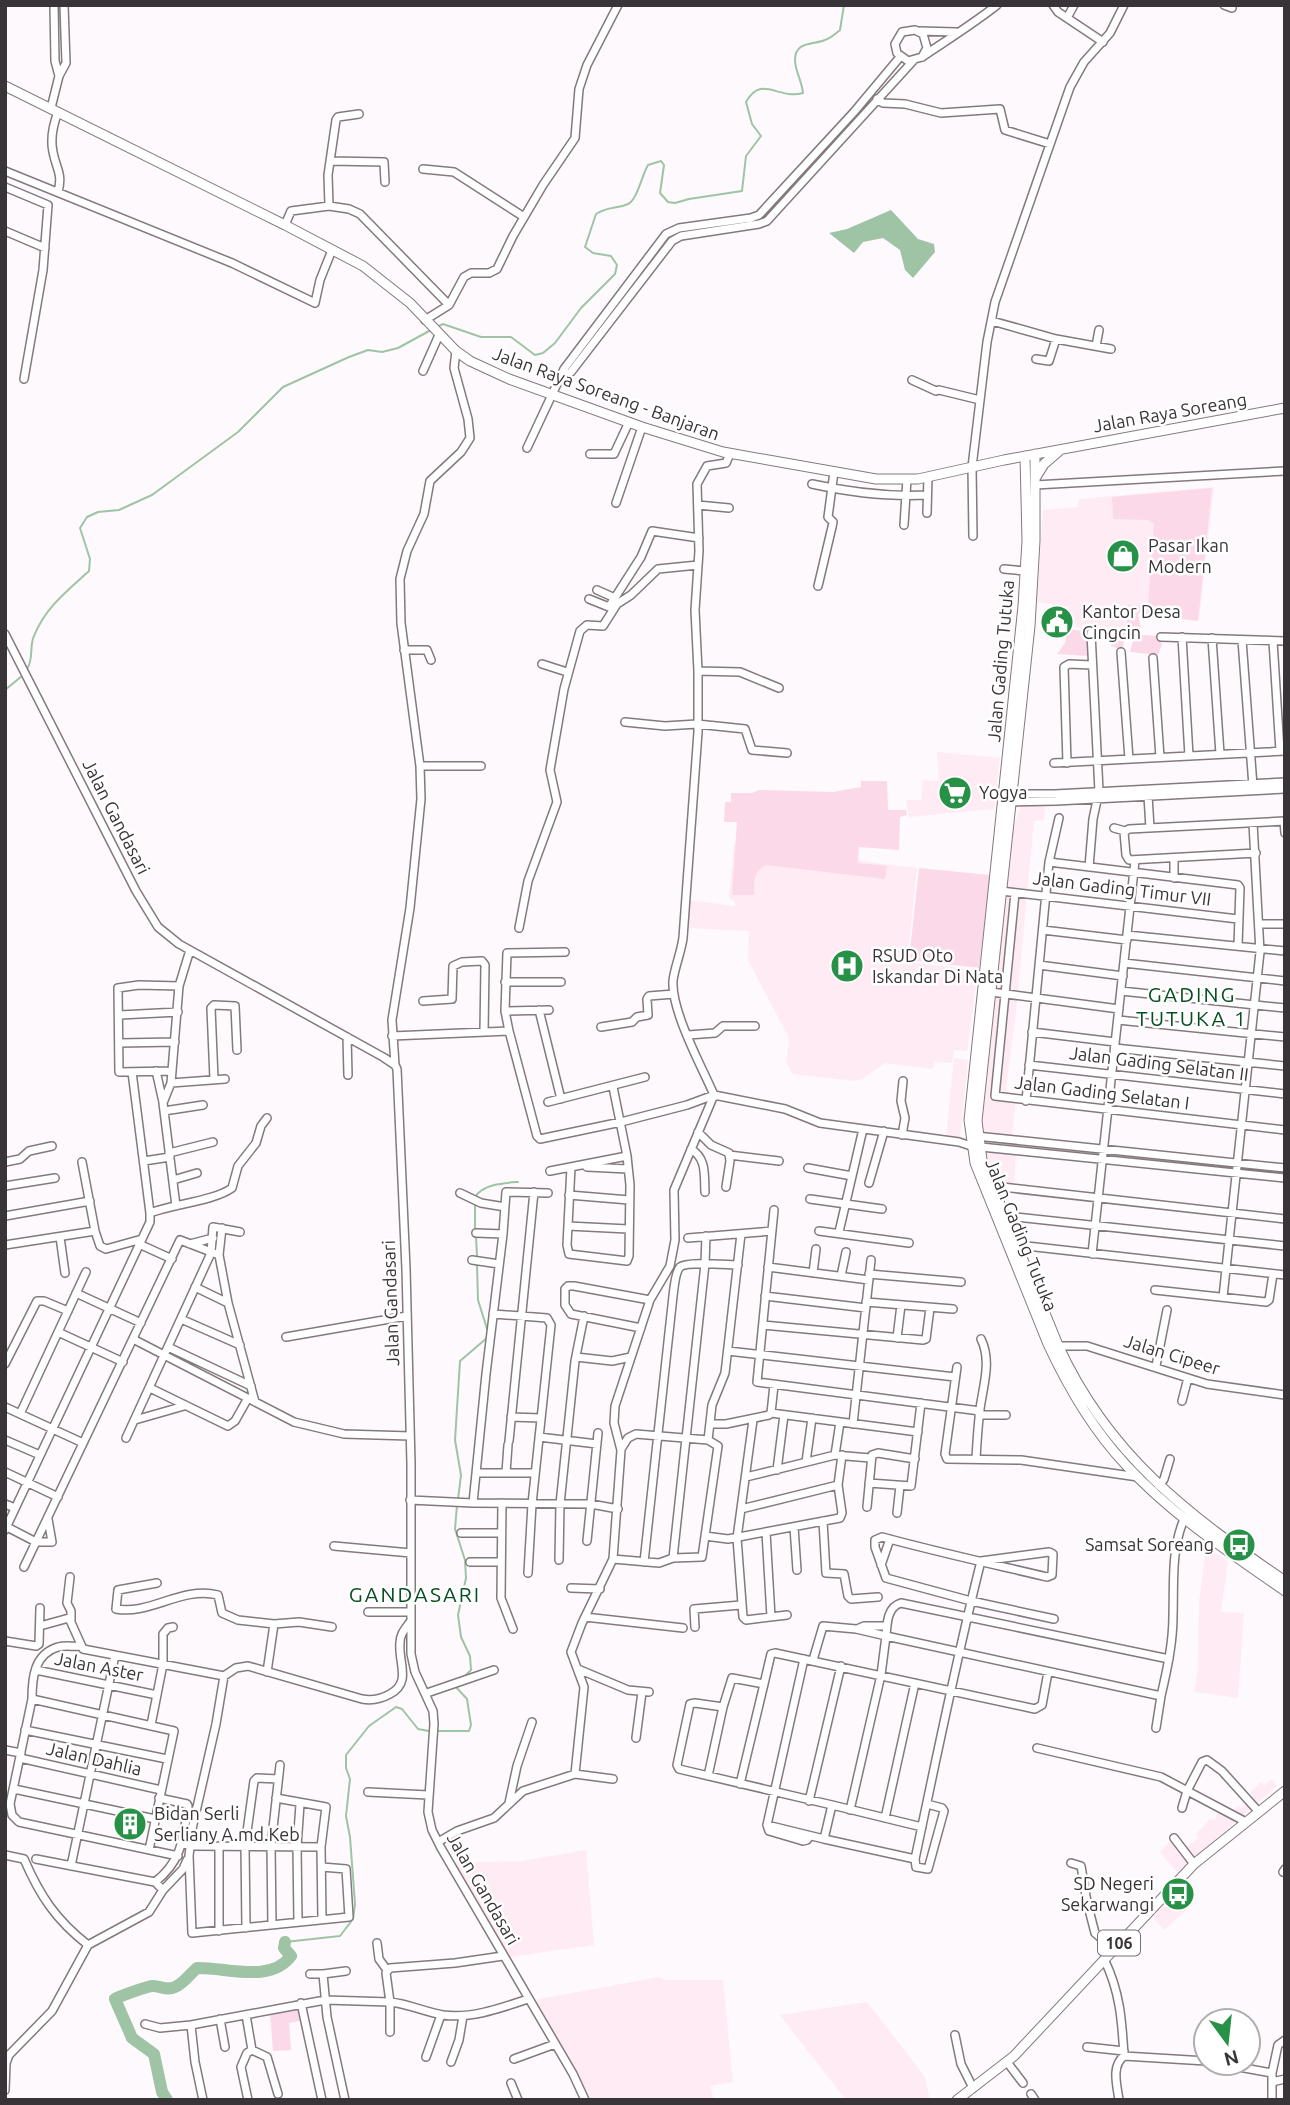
<svg xmlns="http://www.w3.org/2000/svg" width="1290" height="2105" font-family="Ubuntu,sans-serif">
<style>
.built{fill:#ffebf4}
.green{fill:#fbd9e9}
.water{fill:#9fc4a5}
.lines{fill:none;stroke-linecap:round;stroke-linejoin:round}
.stream{stroke:#9fc4a5;stroke-width:2}
.river{stroke:#9fc4a5;stroke-width:12}
.minor-casing{stroke:#84797e;stroke-width:10}
.major-casing{stroke:#84797e;stroke-width:11}
.minor{stroke:#fff;stroke-width:7}
.major{stroke:#fff;stroke-width:9}
.labels{text-anchor:middle;stroke-width:5;stroke-linejoin:round;paint-order:stroke}
.shield{fill:#fff;stroke:#747173;stroke-width:2}
.shield-label{font-size:16px;font-weight:bold;fill:#393437}
.street-label{font-size:18px;fill:#393437;stroke:#fff}
.poi-label{font-size:18px;fill:#393437;stroke:#fff;text-anchor:start}
.quarter-label{font-size:21px;letter-spacing:2px;fill:#074e20;stroke:#fff}
</style>
<rect width="100%" height="100%" fill="#fef9fc"/>
<path class="built" d="M1214,487L1199,619L1136,612L1133,633L1066,626L1069,607L1037,602L1043,510L1078,507L1079,499Z
M937,752L1000,758L994,809L909,817L906,800H921L923,780L939,781Z
M1021,805H1045L1044,820L1034,821L1016,1011L1005,1096L1016,1098L1012,1137L982,1134V1122L1012,833Z
M734,845L917,868L907,962L978,970L967,1051L954,1050L952,1063L935,1062L933,1069L885,1063L864,1078L856,1081L793,1074L786,1062L789,1038L748,960L749,931L686,928L688,900L735,906V902L729,898Z
M954,1058L968,1060L960,1138L946,1137Z
M985,1150L1016,1154L1014,1184L995,1183Z
M1206,1547L1228,1561L1221,1612L1244,1613L1238,1698L1194,1692L1198,1669L1199,1602Z
M1272,1779L1277,1786L1177,1872L1160,1852L1173,1838L1182,1850L1199,1838L1196,1834L1210,1819L1215,1820L1219,1810L1229,1813L1238,1806L1241,1808L1253,1797L1250,1792L1261,1782L1264,1785Z
M586,1850L594,1945L510,1957L453,1863L521,1861Z
M1183,1887L1188,1909L1164,1930L1153,1917Z
M659,1977L664,1980H723L733,2082L710,2086L714,2100H586L534,2000Z
M867,2002L925,2077L930,2100H846L780,2015Z"/>
<path class="green" d="M1212,488L1198,621L1138,613L1142,635L1158,636L1162,644L1158,655L1130,652L1133,641L1125,638L1122,650L1111,646V632L1127,633V605L1148,606L1154,524L1147,520L1113,519L1112,497Z
M1068,629L1089,632V656L1057,654L1065,643Z
M861,781H887L888,810H906L907,815L900,817L899,850L859,847L858,863L887,866L885,879L766,865C753,871 754,883 754,895H732L737,822H724L725,802H731V793H752L759,790L833,792L861,787Z
M919,868L990,875L979,968L909,960Z
M300,2008L305,2020L289,2023L291,2050L273,2051L270,2012Z"/>
<path class="water" d="M891,210L918,239L934,244L935,252L913,278L905,270L900,250L883,238L863,242L854,253L829,233L847,229Z"/>
<g class="lines">
<path class="stream" d="M439,326L443,324L481,337H511L535,355L543,353L555,343L581,308L615,274L617,265L611,256L593,253L585,247L596,214C608,206 617,209 628,204C637,200 642,175 648,165L661,161L664,165L660,193L668,202L675,203L689,199L742,191L746,156L761,136L752,124L746,102C762,74 777,100 803,93C802,81 795,71 795,60C795,41 813,45 825,40C831,38 835,34 840,30L844,5
M27,669C34,659 29,646 34,636C45,608 67,591 89,571L90,559L80,528L87,517L98,512L119,510L152,495L238,432L283,387L349,357L368,350L382,352L398,348L431,330
M5,690L22,676
M475,1197C483,1184 504,1183 518,1182
M475,1232V1203
M476,1237L477,1256
M477,1265L478,1300L488,1332
M458,1499L461,1475L455,1440L460,1361L488,1337
M457,1505L455,1529L465,1560L466,1578L458,1615L461,1637L470,1656L471,1670L464,1677
M435,1731H469L471,1725L467,1699L455,1686
M285,1942L340,1936L353,1919L355,1904L350,1837L346,1816L350,1779L346,1768V1755L369,1726L396,1707L402,1709L418,1729L429,1731"/>
<path class="river" d="M167,2100L162,2092L154,2054L132,2038L115,1999C120,1996 148,1986 153,1986C161,1986 167,1991 175,1987C183,1984 190,1974 197,1968C226,1967 270,1984 291,1956L284,1948L285,1942"/>
<defs>
<path id="minor" d="M54,5L55,61L59,76
M1053,5L1058,12L1103,42
M1224,5L1232,8
M1067,18L1074,5
M919,31L956,32
M922,57L927,48L923,34L915,30L902,32L895,44L897,53L908,61L922,57C947,40 973,24 997,5
M877,99L883,103L905,104L941,113L1000,109L1005,130L1050,144
M51,108L59,76L66,63L64,5
M359,114L338,117L336,120L328,175L329,206L349,209L360,214L449,305
M330,161L384,162L385,182
M423,169L454,172L524,217
M5,171L232,263L315,303L320,280L332,250
M5,187L48,205L43,270L24,379
M58,192C63,173 56,169 53,152C50,138 53,125 58,112
M285,225L291,211L329,206
M5,231L45,248
M425,320L449,305L464,277L471,273H489L497,269L513,236L543,185L575,138L579,89L587,65L618,5
M992,321L1056,339L1111,349
M1096,346L1099,330
M1036,359L1049,361L1056,339
M423,371L439,335
M562,377L571,372L672,241L681,236L759,224L767,221L913,61
M912,380L936,391L939,390L980,400
M527,448L564,369L666,234L679,228L751,218L759,215L854,112L900,57
M590,454H614L629,422
M812,484C849,492 888,497 926,495
M1035,485L1285,471
M616,503L642,427
M698,505L729,508
M927,513L928,477
M904,525L907,479
M973,536L972,467L987,342L995,302L1070,87L1084,62L1110,33L1124,5
M1004,569L1025,571
M818,586L832,527L833,522L828,517L834,472
M597,590L615,598
M589,599L609,607L641,557L652,531L699,538
M5,634L136,891L158,927L179,944L383,1057L395,1065L397,1069L406,1269L411,1463V1654L415,1672L433,1711L434,1724L428,1812L432,1830L441,1848L573,2074L585,2100
M1161,637L1285,641
M1182,637L1189,756
M1212,638L1220,754
M1242,640L1253,786
M1273,641L1280,751
M404,650H427L431,660
M1121,652L1129,759
M1153,658L1160,757
M542,664L567,672
M698,671L740,672L779,688
M625,722L665,726L697,724L745,729L752,750L787,753
M1054,763L1285,751
M1067,763L1064,667L1069,664L1092,665
M420,766H481
M1009,794H1055L1285,782
M1148,796L1150,828
M1006,802L1056,801L1285,789
M1284,821L1285,833
M1114,828L1125,831
M1256,853L1129,860L1126,855L1124,832L1129,829L1285,821
M1049,862L1238,885L1240,888L1238,946
M1089,867L1093,819L1099,791L1091,633
M1174,878V859
M1001,891L1238,919
M1015,893L995,1096L1285,1130
M1260,924H1285
M519,928L528,881L557,802L550,770L564,689L580,631L587,625L603,626L617,604L631,595L658,569L698,565
M1043,930L1127,940
M1127,935L1285,951
M1124,963L1285,981
M1039,965L1123,976
M505,982H561
M1121,991L1285,1008
M991,992L1119,1009
M423,1001L452,999L453,966L462,962L482,961L485,965L484,1032
M539,1010L561,1099
M505,1011L549,1010
M120,1015L178,1012
M1118,1020L1285,1037
M601,1027L632,1022L637,1017L648,1015L647,999L649,996L674,994
M509,1031L537,1136L540,1139L621,1122L687,1105L714,1095L785,1109L820,1123L959,1142L971,1146L1285,1178
M1032,1032L1115,1042
M688,1035L715,1033L723,1026H755
M392,1036L509,1031L505,1011L507,953L565,952
M347,1037L348,1075
M120,1043L175,1042
M1115,1048L1285,1066
M395,1065L392,1020L410,908L421,799L420,766L401,623L400,579L407,551L424,514L430,481L461,452L470,438L468,419L454,368L456,351
M1029,1065L1285,1094
M156,1071L163,1102
M172,1071L119,1072L118,988L139,985L179,986
M132,1072L150,1213
M214,1079L211,1008L214,1005L235,1006L237,1050
M171,1083L225,1079
M1026,1101L1049,862L1059,818
M548,1102L645,1077
M164,1111L203,1105
M698,1132L711,1145L729,1153L730,1161L726,1187
M902,1135L905,1118L901,1101L903,1081
M976,1136L1285,1168
M691,1149C707,1159 704,1175 705,1192
M169,1153L213,1142
M729,1155L779,1161
M144,1161L170,1157
M5,1162L20,1159L29,1151L52,1146
M82,1162L95,1231L100,1246L106,1249L142,1239
M571,1167L567,1245L569,1254L627,1261L629,1256L630,1185L627,1156L613,1087
M587,1167L628,1169
M808,1168L852,1176
M550,1171L627,1156
M173,1180L197,1173
M869,1183L884,1131
M5,1186L55,1178
M993,1186L1285,1219
M460,1193L481,1203L505,1207
M569,1195L629,1200
M810,1199L882,1209
M176,1206L163,1103L171,1083L179,986L190,950
M774,1210L757,1382L980,1411
M5,1216L90,1201
M1006,1216L1285,1246
M568,1226L628,1229
M819,1231L909,1243
M839,1232L863,1129
M476,1233L503,1234
M60,1237L65,1273
M688,1238L772,1231
M139,1244L172,1259
M190,1244L213,1238
M5,1245L95,1231
M1018,1245L1285,1275
M1092,1254L1135,861
M219,1255L222,1228
M472,1260L499,1264
M768,1267L869,1280
M813,1273L816,1249
M869,1274L961,1282
M841,1276L846,1252
M195,1287L228,1303
M1155,1290L1266,1302L1269,1300L1273,1274
M76,1293L141,1323
M765,1296L866,1308
M1223,1297L1260,952L1253,823
M866,1302L953,1309
M493,1314L547,1318L551,1325L532,1504L528,1573
M181,1319L240,1345
M763,1325L923,1340L926,1339L930,1308
M641,1328L571,1314L565,1305V1289L568,1286H574L650,1300
M58,1332L123,1362
M286,1337L407,1316
M897,1338L901,1305
M133,1339L294,1422L344,1434L410,1436
M1054,1346H1087L1207,1384L1285,1395
M168,1347L251,1386
M728,1351L955,1377
M576,1357L612,1361L631,1357
M5,1364L37,1301H44L68,1311
M1156,1366L1167,1310
M957,1367L945,1454L947,1459L1021,1460L1138,1477
M150,1388L228,1426L235,1421L248,1398
M1182,1401L1188,1378
M5,1407L83,1443
M771,1413L918,1432
M20,1414L86,1272
M979,1415H1006
M511,1417L541,1418
M135,1420L184,1406
M753,1420L737,1538L743,1617L746,1620L787,1615
M711,1424H726L769,1415L771,1413L774,1385
M853,1424L871,1260
M539,1437L597,1444
M126,1438L211,1253L213,1227L240,1232
M5,1440L40,1455
M708,1440L712,1405L725,1373L741,1234
M509,1441L534,1192
M835,1455L840,1422
M976,1458C977,1442 978,1425 980,1409C983,1386 992,1361 981,1339
M806,1462L812,1418
M777,1470L784,1415
M5,1472L58,1497
M476,1473H535
M506,1473L508,1445
M746,1477L835,1455L870,1458
M869,1483L911,1486L921,1403
M1159,1486L1164,1479L1170,1459
M410,1500L473,1503L591,1504L618,1509
M473,1503L486,1374L503,1234L506,1192L548,1193
M502,1503L501,1598L513,1629
M5,1504L15,1508
M867,1507L872,1455L878,1453L915,1459
M741,1509L838,1485
M897,1513L900,1486
M823,1521L826,1573L844,1574L848,1596L851,1599L878,1597
M7,1527L36,1542H52L48,1519
M794,1527L797,1570
M5,1530L150,1222V1213C173,1204 214,1201 232,1188L238,1166L256,1143L261,1126L267,1118
M766,1532L771,1617
M461,1533H501
M705,1536L728,1539L840,1518L842,1513L838,1485L842,1455
M587,1541L598,1433
M334,1546L411,1553
M673,1558L705,1264L706,1236
M613,1559L659,1563L673,1558L702,1557L718,1446L708,1440L636,1434L628,1438L621,1449
M559,1560L560,1504L575,1361L584,1316
M470,1562H500
M644,1562L673,1296C674,1289 675,1272 680,1267C687,1261 728,1265 738,1265
M881,1565L890,1539
M24,1567L180,1240L219,1255L228,1303L255,1402
M70,1577L67,1603L71,1611V1620
M157,1583L118,1590L116,1609C151,1615 181,1586 218,1595L222,1613L238,1620L274,1624L267,1672
M571,1588L600,1589
M368,1612H410
M585,1617L683,1628
M274,1624L299,1622L332,1627
M40,1626L69,1618L83,1649L224,1676
M695,1627L694,1609L741,1605
M857,1629L864,1626H887
M5,1641L36,1646L39,1644L40,1608
M81,1646C74,1647 66,1645 58,1647C34,1654 32,1678 32,1699L10,1804L12,1815L19,1822L178,1856
M804,1659L767,1825L824,1839
M1169,1659L901,1603C887,1607 887,1624 886,1636L1161,1696C1167,1670 1173,1643 1173,1616C1174,1583 1171,1550 1184,1519
M813,1660L823,1626L856,1629L886,1636L881,1675L850,1810
M578,1669L628,1690L649,1692
M36,1670L157,1695
M427,1693L494,1670
M32,1699L174,1731L149,1850
M151,1725L163,1664V1634L168,1628L173,1627
M1156,1728L1161,1696
M25,1730L167,1759
M636,1738L642,1692
M1037,1748L1161,1777L1246,1822
M5,1750L21,1753
M20,1758L161,1790
M575,1774L613,1779
M708,1776L723,1707
M740,1784L764,1684
M14,1789L155,1819
M368,1792L428,1795
M276,1798L326,1807L321,1847L322,1919
M809,1801L841,1666
M509,1803L517,1766L532,1722
M927,1804L942,1808L944,1811L928,1869L916,1867L915,1859C936,1760 956,1660 981,1561L1049,1552L1053,1554L1052,1575L1047,1577C992,1564 937,1552 882,1537L875,1540V1547L886,1578L971,1601L1054,1619
M832,1805L679,1769L677,1765L690,1704L695,1703L723,1707L732,1678L764,1684L771,1654L775,1653L1035,1709L1042,1705L1048,1672
M1182,1808L1187,1791L1202,1762L1207,1760L1222,1771L1258,1811
M885,1818L915,1683
M767,1825L769,1831L803,1841L807,1840L810,1836
M1174,1838L1194,1864
M438,1842L457,1831L494,1818L523,1791L575,1774L584,1687L571,1652L582,1623L613,1559L621,1450L614,1423L615,1406L650,1300L670,1266L675,1240L674,1190L714,1095C702,1067 671,1011 673,981C674,969 681,953 683,938L698,732V671L695,610L699,551L697,484L707,466L726,463L730,454
M181,1843L195,1846L321,1847
M219,1846V1931
M5,1855L24,1859C40,1896 56,1920 88,1945
M36,1859L155,1882L163,1890
M915,1859L824,1839L832,1805L922,1827
M1071,1863L1081,1866L1087,1902L1095,1933L1114,1949
M71,1866L115,1655
M322,1867L346,1869L349,1917L192,1933L189,1856L192,1829L216,1724L224,1676L236,1668L248,1666L362,1699C373,1701 381,1699 390,1694C412,1682 398,1663 400,1643C400,1634 405,1629 410,1622
M1283,1872L1285,1869
M155,1882C182,1861 183,1839 188,1806L187,1804L159,1798
M298,1922L297,1847L300,1804
M272,1925L271,1846L280,1765
M246,1928L245,1846L254,1781L257,1778L278,1779
M377,1943L379,1959L387,1970
M1104,1959C1120,1991 1122,2021 1124,2056L1206,2061
M310,1974H323
M301,2003L322,2100
M246,2015L252,2050L267,2057L278,2094
M220,2019L225,2047
M145,2024L160,2028L191,2025
M390,2032V2002C409,2004 425,2012 443,2015C471,2019 501,2008 528,1999
M955,2035L961,2064L973,2088
M1087,2047L1124,2051
M426,2057L441,2015
M514,2059L555,2044
M451,2062L459,2040L463,2016
M1007,2062L1023,2083
M1217,2063L1272,2073L1278,2045L1285,2040
M1272,2073V2100
M1272,2082L1285,2079
M511,2083L518,2100
M5,2090L6,2063L9,2055L52,2011L88,1945L149,1912L163,1890L183,1869L187,1860
M1031,2094L1035,2100
M203,2100L195,2062L191,2025L325,2000L390,2002L386,1973L390,1968L455,1963L503,1956
M248,2100L241,2067L247,2053L252,2050
M345,2100L327,2017L323,1974L346,1971
M1119,2100C1117,2085 1111,2066 1124,2056"/>
<path id="major" d="M5,86L285,225L363,266L410,303L456,351L470,361L509,379L642,427L723,452L876,479H918L1004,460L1285,408
M1035,454V541L1030,626L977,1121L982,1160L1058,1345C1108,1455 1188,1515 1285,1581
M1025,456L1027,541L1023,606L969,1120L975,1163L1048,1344C1067,1385 1094,1431 1126,1465C1172,1515 1229,1552 1285,1591
M1036,477L1044,464L1059,451
M957,2100L1014,2056L1194,1864L1285,1791"/>
</defs>
<use href="#minor" class="minor-casing"/>
<use href="#major" class="major-casing"/>
<use href="#minor" class="minor"/>
<use href="#major" class="major"/>
</g>
<defs>
<symbol id="shop-disc" viewBox="-11 -11 22 22"><circle r="9.5" fill="#289148" stroke="#fff"/><path d="M-5-2.5h2.3a2.7 3.5 0 0 1 5.4 0H5L5.5 6h-11ZM-1.5-2.5h3a1.5 2.3 0 0 0-3 0Z" fill="#fff"/></symbol>
<symbol id="civic-disc" viewBox="-11 -11 22 22"><circle r="9.5" fill="#289148" stroke="#fff"/><path d="M-.6-6.5H3V-4.5H.6V-3L4-1V1h2V6H-6V1h2V-1L-.6-3ZM-1.2 2.5V6h2.4V2.5Z" fill="#fff"/></symbol>
<symbol id="supermarket-disc" viewBox="-11 -11 22 22"><circle r="9.5" fill="#289148" stroke="#fff"/><path d="M-6-5.5h2.5l.6 2H6L4.5 2H-2.5L-4.4-4H-6ZM-1.5 3.2a1.3 1.3 0 1 0 .1 0ZM3 3.2a1.3 1.3 0 1 0 .1 0Z" fill="#fff"/></symbol>
<symbol id="hospital-disc" viewBox="-11 -11 22 22"><circle r="9.5" fill="#289148" stroke="#fff"/><path d="M-5-5h3v3.5h4V-5h3V5h-3V1.5h-4V5h-3Z" fill="#fff"/></symbol>
<symbol id="bus-disc" viewBox="-11 -11 22 22"><circle r="9.5" fill="#289148" stroke="#fff"/><path d="M-5-6H5V4H4V6H2V4H-2V6H-4V4H-5ZM-3.5-4V0h7V-4ZM-3.5 1.2v1.5H-2V1.2ZM2 1.2v1.5H3.5V1.2Z" fill="#fff"/></symbol>
<symbol id="building-disc" viewBox="-11 -11 22 22"><circle r="9.5" fill="#289148" stroke="#fff"/><path d="M-4-6H4V6H1V3H-1V6H-4ZM-2.5-4.3h1.7v1.8h-1.7ZM.8-4.3h1.7v1.8H.8ZM-2.5-1h1.7V.8h-1.7ZM.8-1h1.7V.8H.8Z" fill="#fff"/></symbol>
</defs>
<g fill-rule="evenodd">
<use href="#shop-disc" x="1104" y="537" width="38" height="38"/>
<use href="#civic-disc" x="1038" y="603" width="38" height="38"/>
<use href="#supermarket-disc" x="936" y="774" width="38" height="38"/>
<use href="#hospital-disc" x="828" y="947" width="38" height="38"/>
<use href="#bus-disc" x="1220" y="1526" width="38" height="38"/>
<use href="#building-disc" x="111" y="1805" width="38" height="38"/>
<use href="#bus-disc" x="1159" y="1875" width="38" height="38"/>
</g>
<g class="labels">
<rect class="shield" x="1098" y="1930.5" width="42" height="25" rx="5"/>
<g class="shield-label">
<text x="1119" y="1949">106</text>
</g>
<g class="street-label">
<text transform="translate(606 394) rotate(20)" y="6">Jalan Raya Soreang - Banjaran</text>
<text transform="translate(1170 413) rotate(-10)" y="6">Jalan Raya Soreang</text>
<text transform="translate(1001 661) rotate(-85)" y="6">Jalan Gading Tutuka</text>
<text transform="translate(116 817) rotate(63)" y="6">Jalan Gandasari</text>
<text transform="translate(1122 889) rotate(7)" y="6">Jalan Gading Timur VII</text>
<text transform="translate(1159 1064) rotate(7)" y="6">Jalan Gading Selatan II</text>
<text transform="translate(1102 1093) rotate(7)" y="6">Jalan Gading Selatan I</text>
<text transform="translate(1021 1235) rotate(68)" y="6">Jalan Gading Tutuka</text>
<text transform="translate(391 1303) rotate(-92)" y="6">Jalan Gandasari</text>
<text transform="translate(1172 1355) rotate(17)" y="6">Jalan Cipeer</text>
<text transform="translate(99 1667) rotate(11)" y="6">Jalan Aster</text>
<text transform="translate(94 1759) rotate(13)" y="6">Jalan Dahlia</text>
<text transform="translate(483 1889) rotate(60)" y="6">Jalan Gandasari</text>
</g>
<g class="poi-label">
<text x="1148" y="552">Pasar Ikan<tspan x="1148" dy="21">Modern</tspan></text>
<text x="1082" y="618">Kantor Desa<tspan x="1082" dy="21">Cingcin</tspan></text>
<text x="979" y="799">Yogya</text>
<text x="872" y="962">RSUD Oto<tspan x="872" dy="21">Iskandar Di Nata</tspan></text>
<text x="1214" y="1551" text-anchor="end">Samsat Soreang</text>
<text x="154" y="1820">Bidan Serli<tspan x="154" dy="21">Serliany A.md.Keb</tspan></text>
<text x="1154" y="1890" text-anchor="end">SD Negeri<tspan x="1154" dy="21">Sekarwangi</tspan></text>
</g>
<g class="quarter-label">
<text x="1192" y="1002">GADING<tspan x="1192" dy="24">TUTUKA 1</tspan></text>
<text x="415" y="1602">GANDASARI</text>
</g>
</g>
<rect width="1290" height="2105" fill="none" stroke="#393437" stroke-width="14"/>
<g transform="translate(1227 2042) rotate(165)"><circle r="33" fill="#ffffff" stroke="#b0aeaf" stroke-width="2"/>
<path d="M0-5L12 26L0 18L-12 26Z" fill="#289148"/>
<text y="-10" font-size="19" font-weight="bold" text-anchor="middle" fill="#393437">N</text>
</g>
</svg>
